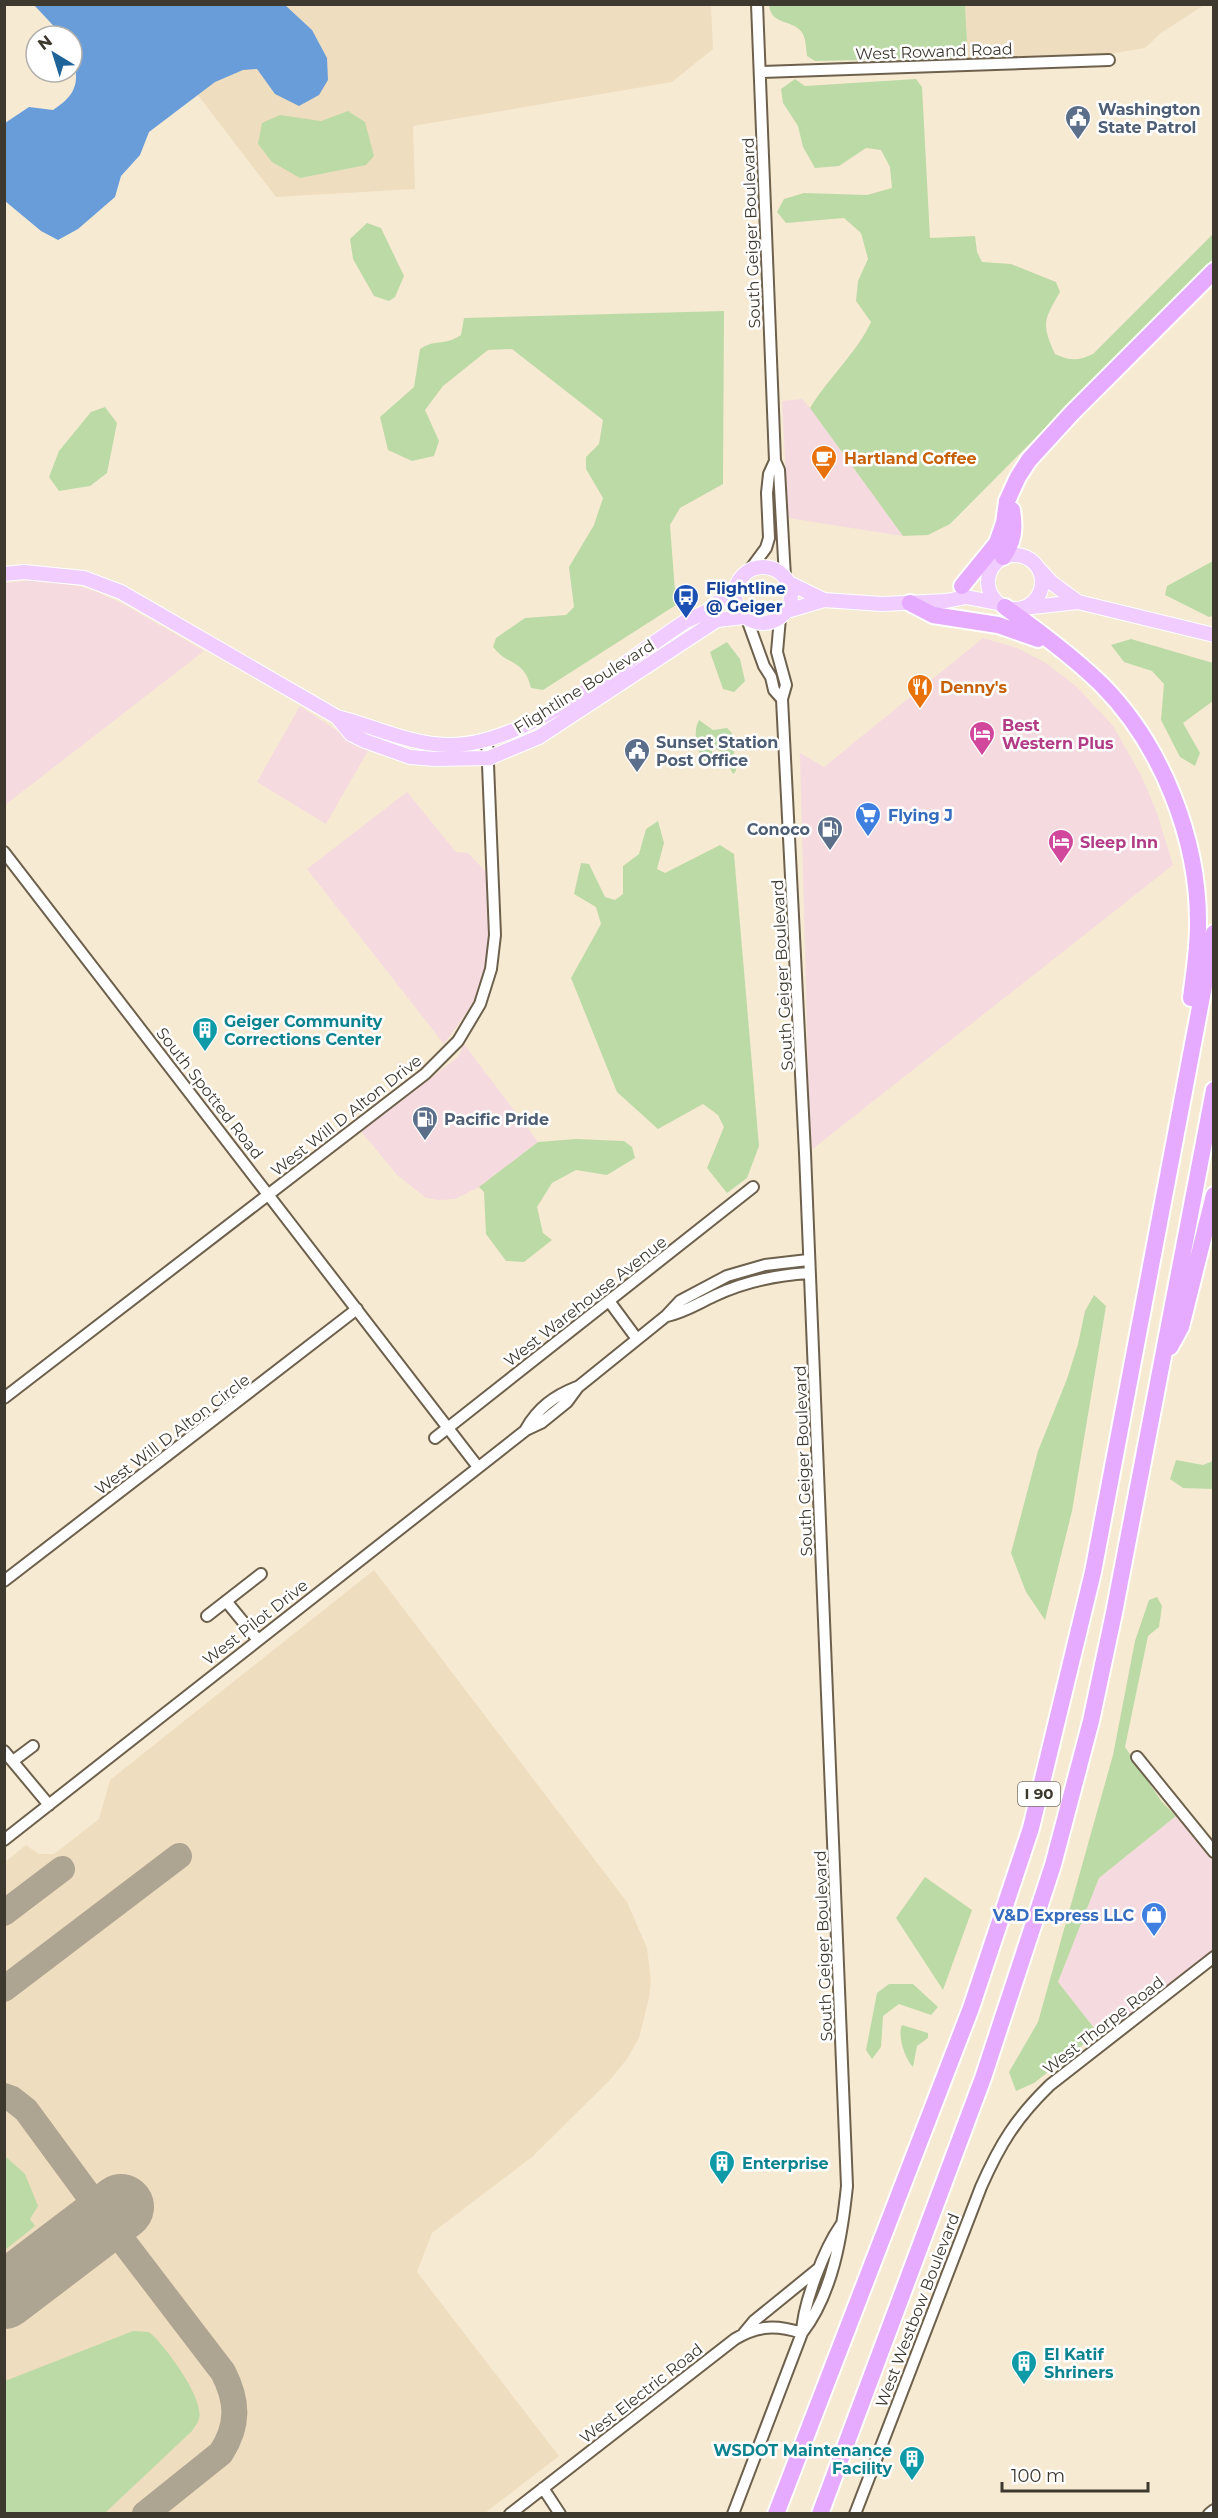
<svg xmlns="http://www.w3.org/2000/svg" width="1218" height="2518" font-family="Montserrat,sans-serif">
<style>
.commercial{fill:#f5dadf}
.built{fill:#efddbf}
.green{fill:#bcdaa6}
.water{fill:#699dd9}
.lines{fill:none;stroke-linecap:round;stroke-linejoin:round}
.taxiway{stroke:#aea492;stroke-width:26}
.runway{stroke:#aea492;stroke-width:66}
.minor-casing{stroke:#6d614d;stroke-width:14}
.major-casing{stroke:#fff;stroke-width:16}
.highway-casing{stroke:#fff;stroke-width:20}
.minor{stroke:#fff;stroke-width:10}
.major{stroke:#f0cdfe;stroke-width:14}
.highway{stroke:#e6abfe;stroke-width:16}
.labels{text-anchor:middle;stroke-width:5;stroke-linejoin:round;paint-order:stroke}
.shield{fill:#fff;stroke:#78746d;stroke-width:1.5}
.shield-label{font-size:15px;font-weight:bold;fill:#3e392f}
.street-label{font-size:16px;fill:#3e392f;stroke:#fff}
.service-label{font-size:16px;font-weight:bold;fill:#4e5e75;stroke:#fff;text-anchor:start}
.food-label{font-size:16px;font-weight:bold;fill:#c56008;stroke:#fff;text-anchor:start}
.transit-label{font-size:16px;font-weight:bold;fill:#164399;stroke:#fff;text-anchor:start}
.hotel-label{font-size:16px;font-weight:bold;fill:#b23c85;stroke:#fff;text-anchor:start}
.shop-label{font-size:16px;font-weight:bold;fill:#366cbe;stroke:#fff;text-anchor:start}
.culture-label{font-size:16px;font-weight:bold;fill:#0d838f;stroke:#fff;text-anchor:start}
</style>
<rect width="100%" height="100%" fill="#f7ead3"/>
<path class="commercial" d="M802,399L810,408L903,536L788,518L782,401Z
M33,580L79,586L97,592L125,605L204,651L5,805V583Z
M983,638L1017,648L1046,663L1078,688L1113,726L1141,775L1157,813L1173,865L810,1151L800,753L824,767Z
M300,706L348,738L369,749L326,824L257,782Z
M407,792L456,852L468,853L487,873L489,923L487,957L480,989L474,1002L444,1044L307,869Z
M464,1044L538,1142L479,1187L455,1199L439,1200L426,1198L397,1175L361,1131L458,1057Z
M1176,1816L1213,1861V1950L1102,2038L1058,1982L1099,1878Z"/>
<path class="built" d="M129,5H711L713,49L672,82L413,126L415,189L276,197Z
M965,5H1204L1161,33L1145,48L1110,54L968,58Z
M374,1570L627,1902L647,1948L651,1981L649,1998L639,2038L627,2059L609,2081L532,2157L432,2233L417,2272L559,2456L485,2513L5,2514V1862L26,1845L39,1854H54L99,1819L110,1780Z"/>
<path class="green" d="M769,5H965L968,58L815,61L807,56C806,48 806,37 801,31C790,19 771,25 769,5Z
M795,79L805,86L916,79L922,87L930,238L975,236L977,252L982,262L1011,264L1056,282L1060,292C1044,320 1041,323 1055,354C1070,361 1078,361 1093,354L1213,234V259L950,524L928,535L903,536L810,408C828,378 856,354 871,322L856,301L858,281L868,259L861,233L844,218L786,223L777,212L784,199L804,193L867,195L892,188L890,167L881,150L866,148L839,166L815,168L803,147L798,126L783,103L781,89Z
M348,111L365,122L374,156L366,165L300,178L272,162L258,144L262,123L280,115L321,121Z
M367,223L381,228L404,276L395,297L389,301L374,296L353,259L350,239Z
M724,311L723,484L680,508L670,525L676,605L543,690L531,688C524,659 509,667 493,647L496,638L525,618L566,615L574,607L569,567L594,525L603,498L586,469V457L599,444L603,420L512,349L488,350L443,386L425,410L439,441L434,456L412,461L388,450L380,417L414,387L420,349C437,338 443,347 461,335L464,318Z
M105,407L117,423L107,473L90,486L59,491L49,477L59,451L91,412Z
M1213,561V616L1209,617L1165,595L1167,586Z
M1131,639L1213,663V701L1183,723L1200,753L1195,766L1180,757L1161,720L1164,684L1152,671L1124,662L1111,645Z
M727,642L740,659L745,681L734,692L723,689L710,652Z
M699,720L713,730L727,728L732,733L736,771L733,774L722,752L712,747L713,765L708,768C699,756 691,735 699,720Z
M658,821L664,843L657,869L665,873L720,845L734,854L759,1146L747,1178L727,1193L707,1168L724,1127L718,1115L703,1104L658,1129L617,1092L571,978L601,924L596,907L574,894L581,863L589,864L605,897L615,900L623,894V866L639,854L646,829Z
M576,1139L624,1141L632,1147L635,1158L607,1175L576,1170L552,1183L537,1207L543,1233L552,1240L524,1262L506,1261L486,1234L484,1192L479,1187L538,1142Z
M1094,1295L1106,1306L1072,1511L1045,1620L1026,1592L1011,1553L1038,1451L1067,1379L1078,1344L1085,1311Z
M1176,1460L1203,1465L1213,1461V1489L1183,1488L1170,1479Z
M1157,1597L1162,1606L1159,1627L1148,1636L1125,1747L1162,1802L1176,1816L1099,1878L1058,1982L1098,2033L1034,2083L1016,2091L1009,2072L1038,2022L1113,1755L1135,1641L1149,1600Z
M925,1877L972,1910L943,1990L896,1918Z
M889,1984H913L938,2007L931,2015L899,2004L883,2016L881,2047L872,2059L866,2050L877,1993Z
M902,2025L928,2033V2038L917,2046L913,2067C905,2059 897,2036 902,2025Z
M5,2156L25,2174L38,2206L30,2219L35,2226L5,2250Z
M133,2331L149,2332C164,2344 205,2399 199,2419C198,2423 194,2427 192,2431L105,2513H5V2381Z"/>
<path class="water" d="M34,5H285L312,30L327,58L328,80L319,95L299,106L275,94L257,69L243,70L215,82L149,132L140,155L121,176L115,197L78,229L58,240L41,231L5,201V123L29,107L53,110C89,87 72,71 72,36H63Z"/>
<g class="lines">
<path class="taxiway" d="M4,1913L62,1869
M4,1989L179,1856
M4,2096L12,2099L26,2110L106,2219L223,2372C238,2401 239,2425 221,2453L145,2514"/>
<path class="runway" d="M4,2296L121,2207"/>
<defs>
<path id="minor" d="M757,4L775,461L779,470L785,577
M760,72L1109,60
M749,571L766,548L769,538L767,493L769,474L775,461
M747,619L764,666L771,677L774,690L782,699
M4,852L478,1467
M609,1301L637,1339
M667,1316C685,1312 697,1304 714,1296C743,1282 777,1275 809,1273
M4,1398L425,1074L458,1041L480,1004L491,969L495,935L487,740
M526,1429C538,1408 554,1396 577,1387
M435,1438L753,1187
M4,1581L357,1309
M226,1601L258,1640
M207,1616L261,1574
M4,1751L49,1805
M1137,1757L1214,1852
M13,1761L33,1746
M4,1840L526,1430L541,1423L567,1402L578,1387L666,1316L680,1301L727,1276L765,1265L808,1260
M744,2333L754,2321L818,2269
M802,2333C803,2304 824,2249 841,2225
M543,2488L560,2514
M510,2514L735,2339C758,2325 777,2325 802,2333
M733,2514L802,2333C833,2293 842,2235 847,2186L805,1153L782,699L786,685L777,652L780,618
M855,2514L981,2187C1000,2144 1016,2118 1050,2085L1214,1957
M1209,2514L1214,2510"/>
<path id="major" d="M988 582a27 27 0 1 1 54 0a27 27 0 1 1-54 0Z
M735 595a28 28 0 1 1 56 0a28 28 0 1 1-56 0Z
M1040,570L1052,583L1078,602L1214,635
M4,574L24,572L84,578L121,592L337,717C374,726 408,744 447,745C526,747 621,663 686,621L706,612L736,587
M789,583L824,600L882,604L946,601L966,597L997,603
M1023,608L1078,602
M787,611L824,600
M337,717L351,734L365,741L410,757L435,759L489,758L539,737L717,620L744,617"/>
<path id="highway" d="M1003,557C1014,541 1015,529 1012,510
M962,586L997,543L1004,523L1007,501L1018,477L1029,460L1072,413L1214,271
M910,603L933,615L998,625L1038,639
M1005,607C1038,631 1072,656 1101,684C1162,745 1199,840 1198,925C1198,950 1194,974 1191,998
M1170,1347L1181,1327L1214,1195
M776,2514L971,2008L1031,1828L1093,1572L1214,933
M820,2514L983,2078L1053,1865L1091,1721L1114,1613L1214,1090"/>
</defs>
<use href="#minor" class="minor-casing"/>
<use href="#major" class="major-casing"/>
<use href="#highway" class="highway-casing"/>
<use href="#minor" class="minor"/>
<use href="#major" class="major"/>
<use href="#highway" class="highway"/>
</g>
<defs>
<symbol id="civic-pin" viewBox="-11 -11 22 30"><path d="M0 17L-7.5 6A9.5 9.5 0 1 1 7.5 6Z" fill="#5c6f8a" stroke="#fff"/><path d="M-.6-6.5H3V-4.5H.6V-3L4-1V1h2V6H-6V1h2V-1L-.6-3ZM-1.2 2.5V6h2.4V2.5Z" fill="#fff"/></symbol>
<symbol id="cafe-pin" viewBox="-11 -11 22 30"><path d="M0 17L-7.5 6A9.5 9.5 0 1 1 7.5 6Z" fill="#e8710a" stroke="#fff"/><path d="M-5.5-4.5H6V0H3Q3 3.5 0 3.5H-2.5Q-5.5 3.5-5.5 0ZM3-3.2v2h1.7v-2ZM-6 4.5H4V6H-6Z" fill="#fff"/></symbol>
<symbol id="bus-pin" viewBox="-11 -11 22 30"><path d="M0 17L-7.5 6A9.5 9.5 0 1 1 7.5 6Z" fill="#1a4fb4" stroke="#fff"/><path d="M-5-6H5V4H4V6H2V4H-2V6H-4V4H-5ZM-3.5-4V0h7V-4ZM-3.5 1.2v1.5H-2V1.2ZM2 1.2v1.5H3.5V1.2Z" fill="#fff"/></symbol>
<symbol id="restaurant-pin" viewBox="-11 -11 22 30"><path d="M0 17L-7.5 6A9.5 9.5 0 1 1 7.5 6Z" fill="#e8710a" stroke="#fff"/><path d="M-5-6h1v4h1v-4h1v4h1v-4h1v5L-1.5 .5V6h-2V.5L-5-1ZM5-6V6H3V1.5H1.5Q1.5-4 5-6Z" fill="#fff"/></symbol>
<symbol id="hotel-pin" viewBox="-11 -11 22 30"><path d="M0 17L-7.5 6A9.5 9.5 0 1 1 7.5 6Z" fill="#d1479c" stroke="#fff"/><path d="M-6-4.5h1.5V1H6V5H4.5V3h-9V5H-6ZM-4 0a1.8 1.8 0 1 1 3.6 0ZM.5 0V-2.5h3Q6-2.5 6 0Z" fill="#fff"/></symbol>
<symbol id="supermarket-pin" viewBox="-11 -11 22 30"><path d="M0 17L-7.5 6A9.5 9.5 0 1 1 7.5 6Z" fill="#3f7fe0" stroke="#fff"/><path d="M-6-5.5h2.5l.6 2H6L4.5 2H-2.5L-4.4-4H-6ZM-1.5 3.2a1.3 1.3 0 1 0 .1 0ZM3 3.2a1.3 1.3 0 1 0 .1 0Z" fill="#fff"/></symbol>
<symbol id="fuel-pin" viewBox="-11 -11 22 30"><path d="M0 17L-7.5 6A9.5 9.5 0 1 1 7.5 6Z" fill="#5c6f8a" stroke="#fff"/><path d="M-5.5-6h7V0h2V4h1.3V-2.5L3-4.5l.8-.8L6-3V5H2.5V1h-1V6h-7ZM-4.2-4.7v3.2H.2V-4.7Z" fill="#fff"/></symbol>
<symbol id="building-pin" viewBox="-11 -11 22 30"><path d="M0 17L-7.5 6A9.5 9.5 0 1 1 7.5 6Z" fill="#0f9aa8" stroke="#fff"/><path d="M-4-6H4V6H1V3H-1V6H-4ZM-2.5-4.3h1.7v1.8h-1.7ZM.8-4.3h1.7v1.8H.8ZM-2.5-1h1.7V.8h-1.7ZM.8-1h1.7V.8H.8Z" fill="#fff"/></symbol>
<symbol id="shop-pin" viewBox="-11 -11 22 30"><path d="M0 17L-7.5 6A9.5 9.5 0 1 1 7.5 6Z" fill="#3f7fe0" stroke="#fff"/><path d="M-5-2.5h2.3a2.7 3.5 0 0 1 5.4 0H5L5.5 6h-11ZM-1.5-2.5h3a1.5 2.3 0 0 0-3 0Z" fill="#fff"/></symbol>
</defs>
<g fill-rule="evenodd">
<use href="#civic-pin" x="1063" y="103" width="30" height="40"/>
<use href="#cafe-pin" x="809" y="443" width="30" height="40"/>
<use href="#bus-pin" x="671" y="582" width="30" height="40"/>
<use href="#restaurant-pin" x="905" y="672" width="30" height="40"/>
<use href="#hotel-pin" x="967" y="719" width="30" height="40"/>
<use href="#civic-pin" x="622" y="736" width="30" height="40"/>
<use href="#supermarket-pin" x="853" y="800" width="30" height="40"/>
<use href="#fuel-pin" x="815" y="814" width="30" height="40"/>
<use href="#hotel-pin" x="1046" y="827" width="30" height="40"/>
<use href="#building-pin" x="190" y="1015" width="30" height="40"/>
<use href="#fuel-pin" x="410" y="1104" width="30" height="40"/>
<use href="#shop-pin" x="1139" y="1900" width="30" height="40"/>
<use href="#building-pin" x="707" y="2148" width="30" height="40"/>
<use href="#building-pin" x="1009" y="2348" width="30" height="40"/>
<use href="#building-pin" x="897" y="2444" width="30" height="40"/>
</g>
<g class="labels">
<rect class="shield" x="1018" y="1782" width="42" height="24" rx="4.5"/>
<g class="shield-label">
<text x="1039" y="1799">I 90</text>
</g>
<g class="street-label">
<text transform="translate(934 51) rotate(-2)" y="6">West Rowand Road</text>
<text transform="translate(751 233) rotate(-92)" y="6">South Geiger Boulevard</text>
<text transform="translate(584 686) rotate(-32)" y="6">Flightline Boulevard</text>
<text transform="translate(782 975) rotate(-93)" y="6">South Geiger Boulevard</text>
<text transform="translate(210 1093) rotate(52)" y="6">South Spotted Road</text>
<text transform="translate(346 1115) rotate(-38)" y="6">West Will D Alton Drive</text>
<text transform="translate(585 1301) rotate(-38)" y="6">West Warehouse Avenue</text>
<text transform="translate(172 1434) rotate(-37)" y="6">West Will D Alton Circle</text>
<text transform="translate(803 1461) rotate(-92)" y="6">South Geiger Boulevard</text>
<text transform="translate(255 1622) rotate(-38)" y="6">West Pilot Drive</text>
<text transform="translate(823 1946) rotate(-92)" y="6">South Geiger Boulevard</text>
<text transform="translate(1103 2025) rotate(-38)" y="6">West Thorpe Road</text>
<text transform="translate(917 2310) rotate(-69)" y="6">West Westbow Boulevard</text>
<text transform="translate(641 2393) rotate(-38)" y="6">West Electric Road</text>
</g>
<g class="service-label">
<text x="1098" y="115">Washington<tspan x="1098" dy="18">State Patrol</tspan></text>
<text x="656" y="748">Sunset Station<tspan x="656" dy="18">Post Office</tspan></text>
<text x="810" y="835" text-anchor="end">Conoco</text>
<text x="444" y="1125">Pacific Pride</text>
</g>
<g class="food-label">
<text x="844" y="464">Hartland Coffee</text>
<text x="940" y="693">Denny's</text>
</g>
<g class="transit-label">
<text x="706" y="594">Flightline<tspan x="706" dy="18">@ Geiger</tspan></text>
</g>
<g class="hotel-label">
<text x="1002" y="731">Best<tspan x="1002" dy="18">Western Plus</tspan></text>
<text x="1080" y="848">Sleep Inn</text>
</g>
<g class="shop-label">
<text x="888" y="821">Flying J</text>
<text x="1134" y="1921" text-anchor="end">V&amp;D Express LLC</text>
</g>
<g class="culture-label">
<text x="224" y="1027">Geiger Community<tspan x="224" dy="18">Corrections Center</tspan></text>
<text x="742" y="2169">Enterprise</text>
<text x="1044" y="2360">El Katif<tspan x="1044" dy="18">Shriners</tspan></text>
<text x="892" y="2456" text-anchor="end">WSDOT Maintenance<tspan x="892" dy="18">Facility</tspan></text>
</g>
</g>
<rect width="1218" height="2518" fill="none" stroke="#3e392f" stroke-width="12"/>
<g transform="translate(54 54) rotate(322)"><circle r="28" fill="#ffffff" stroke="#b2b0ac" stroke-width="1.5"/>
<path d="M0-4.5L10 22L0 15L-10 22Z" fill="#1f6498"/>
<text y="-9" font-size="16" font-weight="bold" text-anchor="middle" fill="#3e392f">N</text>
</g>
<path d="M1002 2482v9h146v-9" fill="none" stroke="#3e392f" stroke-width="3"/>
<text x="1011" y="2482" font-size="18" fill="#3e392f" stroke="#ffffff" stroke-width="4.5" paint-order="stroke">100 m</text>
</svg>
